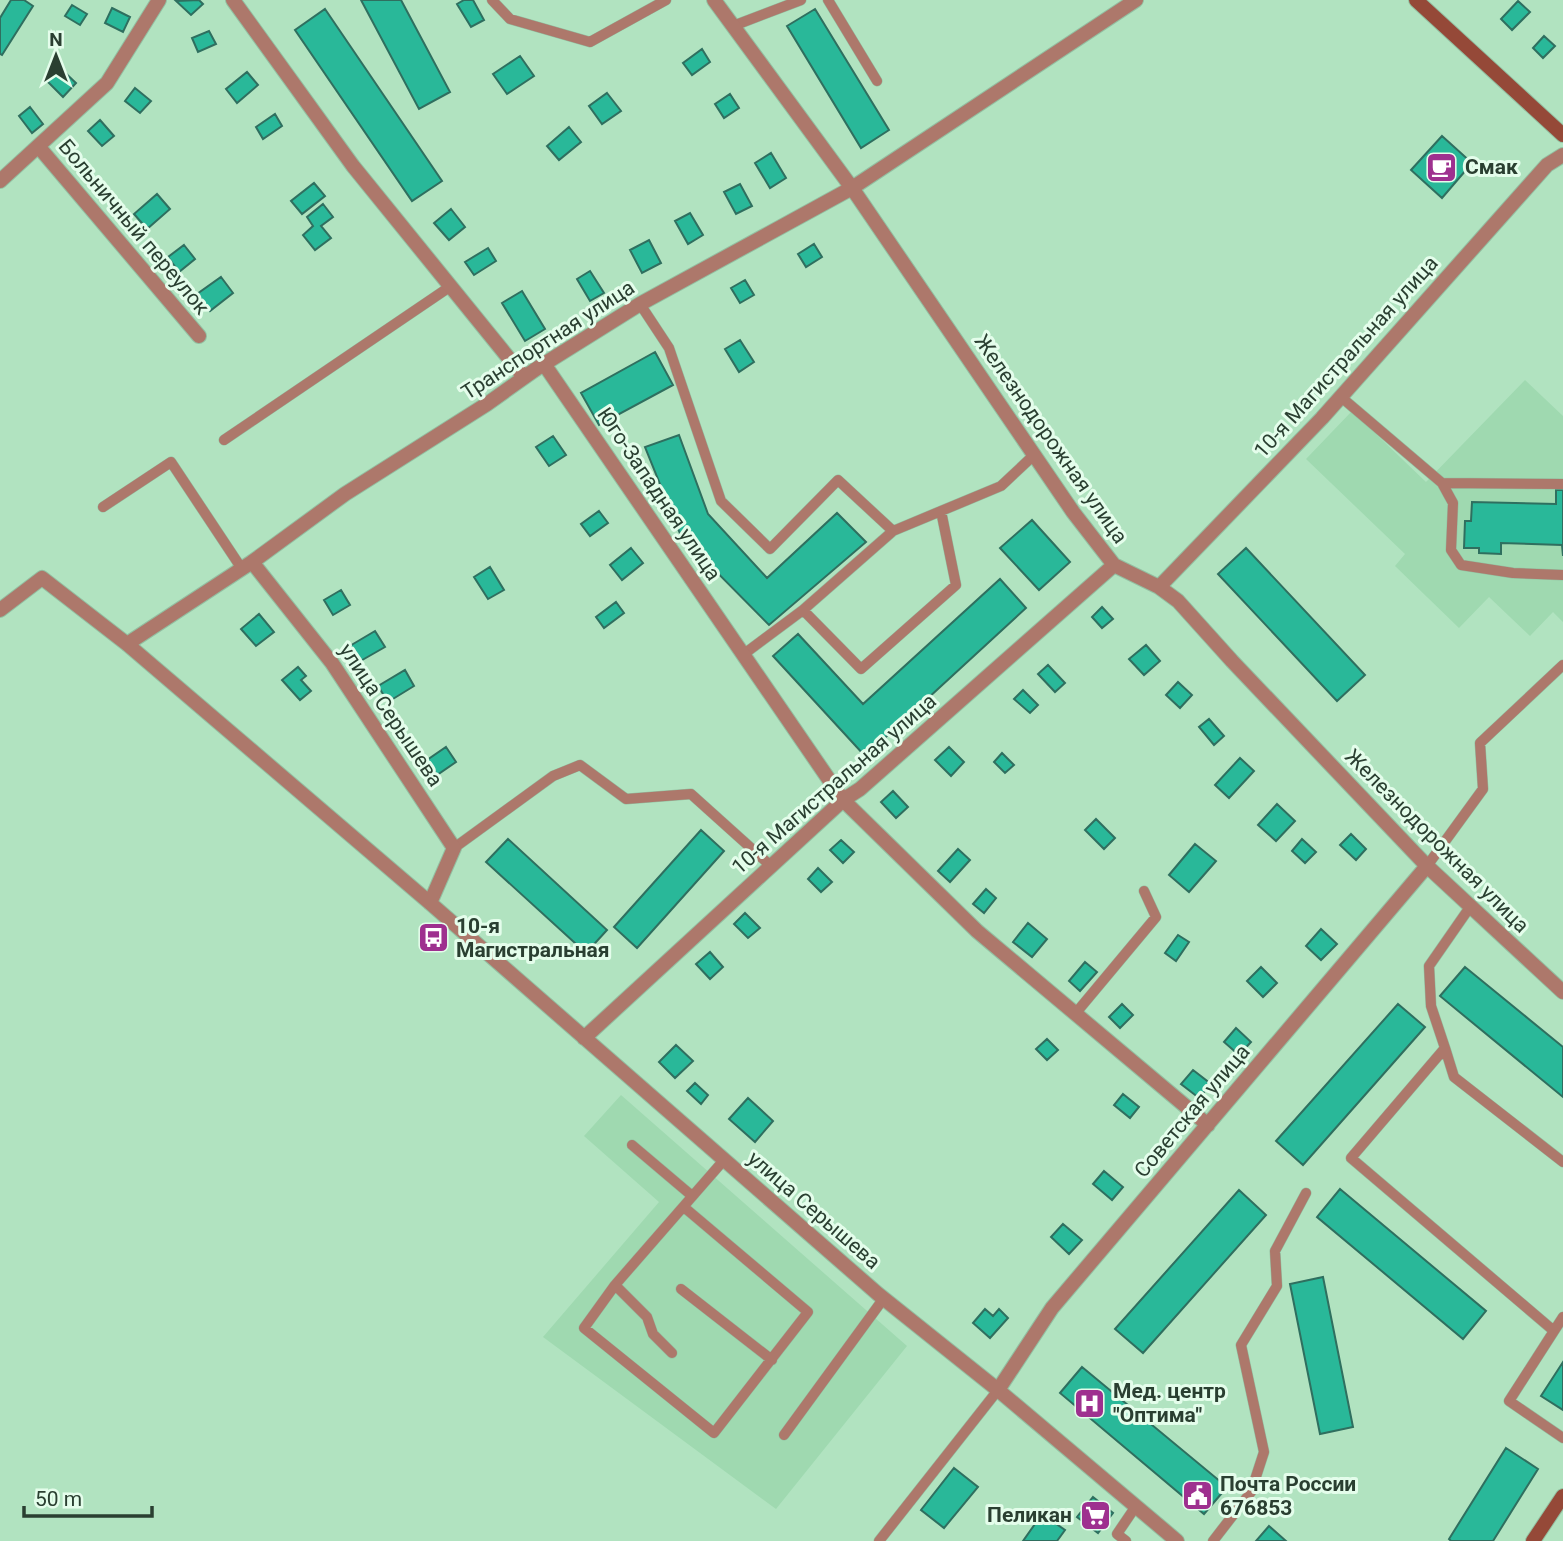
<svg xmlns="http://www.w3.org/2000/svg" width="1563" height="1541" font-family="Roboto,sans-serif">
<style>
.built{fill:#9fd9b0}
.building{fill:#29b899;stroke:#2f6f5f;stroke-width:2}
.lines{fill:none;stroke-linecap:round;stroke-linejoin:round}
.lane-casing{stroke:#93bfa1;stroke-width:11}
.street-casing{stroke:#93bfa1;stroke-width:16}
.secondary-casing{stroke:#93bfa1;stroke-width:16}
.lane{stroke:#ad786b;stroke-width:10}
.street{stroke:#ad786b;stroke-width:14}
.secondary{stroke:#954938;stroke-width:14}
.labels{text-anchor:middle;stroke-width:6;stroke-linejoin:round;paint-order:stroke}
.poi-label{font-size:21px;font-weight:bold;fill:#2a3f31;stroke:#e4fdeb;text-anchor:start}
.street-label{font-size:21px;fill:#2a3f31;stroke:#e4fdeb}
</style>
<rect width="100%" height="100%" fill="#b1e3c0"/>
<path class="built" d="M1525,380L1563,416V622L1553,612L1530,636L1489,597L1459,628L1395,566L1405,554L1306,459L1352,411L1426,482Z
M621,1095L907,1346L776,1509L543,1337L659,1202L584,1136Z"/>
<path class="building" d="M11,0H24L33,6L2,55L0,54V18Z
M199,0L203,4L191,15L176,1Z
M361,0H401L450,92L419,109Z
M464,0H473L484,20L471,27L457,4Z
M1518,1L1530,12L1512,30L1501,19Z
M72,5L87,14L80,25L65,16Z
M112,8L130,17L123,32L105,23Z
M325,9L442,181L412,201L295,30Z
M815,9L889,130L861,148L787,26Z
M209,31L216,44L198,52L192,38Z
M1544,36L1555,46L1543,58L1533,48Z
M702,49L710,62L692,75L683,63Z
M520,56L534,76L507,94L493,74Z
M58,66L76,83L63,97L45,79Z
M247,72L258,85L237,103L226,89Z
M135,88L151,101L140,113L125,101Z
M607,93L621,111L602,124L589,106Z
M730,94L739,108L724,118L715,104Z
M30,107L43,124L32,133L19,116Z
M275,114L282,126L263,139L256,127Z
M100,120L114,136L102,146L88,131Z
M569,127L581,142L559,160L547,146Z
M1442,136L1472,163L1442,198L1411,170Z
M771,153L786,178L770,188L755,163Z
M314,183L325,196L302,214L291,201Z
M740,184L752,206L736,214L724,192Z
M157,194L170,209L147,229L134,214Z
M323,204L333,217L321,226L331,238L315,250L303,235L313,226L307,217Z
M451,209L465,227L449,240L434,223Z
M690,213L703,235L688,244L675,221Z
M649,240L661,263L642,273L630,250Z
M814,244L822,257L806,267L798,254Z
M184,245L195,259L179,272L168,257Z
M488,248L496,261L474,275L465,262Z
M590,271L604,293L590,301L577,279Z
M221,277L233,293L210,311L197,294Z
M745,280L754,295L740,303L731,288Z
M522,291L545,329L525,341L502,303Z
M740,340L754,362L739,372L725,349Z
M655,352L673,385L599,425L581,393Z
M679,435L708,514L767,578L837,513L866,542L769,625L681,536L645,447Z
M553,436L566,455L549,466L536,447Z
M1556,490H1563V556L1562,545L1501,543V554L1479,553V548H1464L1465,521H1471L1472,502L1556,504Z
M599,511L608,523L590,536L581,524Z
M1032,520L1070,562L1039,590L1000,548Z
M631,548L643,563L622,580L610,565Z
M1246,548L1365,675L1337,701L1218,574Z
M490,567L504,590L488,599L474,577Z
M1000,579L1026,608L865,756L773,656L798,634L863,704Z
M341,590L350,605L333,615L324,600Z
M616,602L624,613L604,628L596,617Z
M1102,607L1113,619L1102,628L1092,617Z
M259,614L274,632L256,646L241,629Z
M375,631L385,647L357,663L348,647Z
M1146,645L1160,661L1144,675L1129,659Z
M1048,665L1065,683L1055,692L1038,674Z
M298,667L306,676L301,680L311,691L300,700L282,680Z
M405,670L414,686L388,702L378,686Z
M1178,682L1192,695L1180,708L1166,695Z
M1023,690L1038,705L1030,713L1014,699Z
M1209,719L1224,736L1214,745L1199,727Z
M446,747L456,762L437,775L427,760Z
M949,747L964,762L951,776L935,760Z
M1002,753L1014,765L1005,773L994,762Z
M1240,758L1254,771L1229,798L1215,785Z
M893,791L908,807L896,818L881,802Z
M1277,804L1295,821L1276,841L1258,825Z
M1096,819L1115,838L1104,849L1085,830Z
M701,830L724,851L637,948L614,927Z
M1351,834L1366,849L1356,860L1340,845Z
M508,839L607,930L586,953L486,862Z
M1302,839L1316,852L1305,863L1292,851Z
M841,840L854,852L843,863L830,850Z
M1195,844L1216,861L1189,892L1169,875Z
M958,849L970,860L950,882L938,871Z
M818,868L832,882L821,892L808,879Z
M986,889L996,898L984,913L973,904Z
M745,913L760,928L748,938L734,924Z
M1028,923L1047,939L1032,957L1013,942Z
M1321,929L1337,944L1321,960L1306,946Z
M1178,935L1189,942L1176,961L1165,953Z
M710,952L723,967L710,979L696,964Z
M1085,962L1097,972L1080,991L1069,981Z
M1261,967L1277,983L1263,997L1247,981Z
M1465,967L1563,1047V1097L1440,996Z
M1122,1004L1133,1015L1120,1028L1109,1017Z
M1398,1004L1425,1027L1303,1165L1276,1141Z
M1236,1028L1251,1042L1239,1055L1224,1042Z
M1047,1039L1058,1050L1047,1060L1036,1049Z
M676,1045L693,1061L675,1078L659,1062Z
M1193,1070L1211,1084L1199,1098L1181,1084Z
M695,1083L708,1095L701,1104L687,1091Z
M1123,1094L1139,1107L1130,1118L1114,1105Z
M748,1098L773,1121L755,1142L729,1119Z
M1104,1171L1123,1187L1112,1200L1093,1184Z
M1340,1189L1486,1311L1463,1339L1317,1217Z
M1239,1190L1266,1215L1143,1353L1115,1329Z
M1063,1224L1082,1240L1069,1254L1051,1237Z
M1323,1277L1353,1427L1320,1434L1290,1284Z
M985,1309L993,1316L999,1309L1008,1318L990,1338L973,1323Z
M1563,1362V1410L1541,1396Z
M1082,1367L1227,1487L1204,1514L1060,1393Z
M1506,1448L1538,1469L1493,1541H1451L1449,1539Z
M954,1468L978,1487L944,1528L921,1510Z
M1093,1497L1113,1513L1098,1533L1077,1517Z
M1042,1514L1065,1530L1057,1541H1023Z
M1269,1526L1286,1541H1256Z"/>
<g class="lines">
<defs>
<path id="lane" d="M492,0L510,19L590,42L666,0
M828,0L877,81
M733,26L801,0
M640,304L669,348L721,501L770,549L838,480L893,531
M1341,397L1442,483L1453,503L1451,550L1461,565L1513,573L1563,575
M224,440L451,286
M1442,483L1563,484
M103,507L171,462L242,569
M803,610L861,669L956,585L941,511
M744,654L803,610L893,531L1001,486L1034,455
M454,848L553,776L580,765L626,799L691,794L771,866
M1427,866L1483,789L1480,743L1563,665
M1470,907L1429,966L1431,1006L1445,1048L1351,1158L1554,1331L1563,1317
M1075,1014L1156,917L1144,891
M1445,1048L1454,1077L1563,1162
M632,1145L691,1195
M685,1208L808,1312L714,1433L584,1328L615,1285L724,1160
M615,1285L647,1317L653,1334L672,1353
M681,1289L772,1360
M1554,1331L1509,1401L1563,1438
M784,1435L884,1298
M879,1541L998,1390
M1126,1541L1117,1534L1136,1506
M1213,1541L1251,1492L1264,1452L1241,1345L1277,1286L1275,1251L1306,1193"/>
<path id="street" d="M233,0L353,166L524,377L544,364L843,800L977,931L1208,1125
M714,0L852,188L1073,512L1114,565L1159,587L1178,601L1232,661L1427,866L1563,992
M38,146L199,336
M0,181L107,83L159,0
M252,562L332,663L454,848L430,903
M1159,587L1322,418L1547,165L1563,155
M0,610L42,578L127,644L430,903L878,1294L998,1390L1177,1541
M127,644L252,562L345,494L487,404L536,369L640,304L852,188L1136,0
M584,1038L843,800L860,789L1114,565
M998,1390L1052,1308L1427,866"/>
<path id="secondary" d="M1416,0L1563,135
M1533,1541L1563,1496"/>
</defs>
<use href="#lane" class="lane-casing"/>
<use href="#street" class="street-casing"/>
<use href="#secondary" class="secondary-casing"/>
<use href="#lane" class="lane"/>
<use href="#street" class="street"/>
<use href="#secondary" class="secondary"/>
</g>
<defs>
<symbol id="cafe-square" viewBox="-11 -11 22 22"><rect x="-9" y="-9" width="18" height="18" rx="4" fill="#9e308f" stroke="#e4fdeb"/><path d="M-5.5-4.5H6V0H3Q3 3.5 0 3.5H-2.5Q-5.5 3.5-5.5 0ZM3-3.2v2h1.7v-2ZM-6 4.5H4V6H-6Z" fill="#fff"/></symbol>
<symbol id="bus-square" viewBox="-11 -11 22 22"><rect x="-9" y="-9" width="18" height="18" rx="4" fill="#9e308f" stroke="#e4fdeb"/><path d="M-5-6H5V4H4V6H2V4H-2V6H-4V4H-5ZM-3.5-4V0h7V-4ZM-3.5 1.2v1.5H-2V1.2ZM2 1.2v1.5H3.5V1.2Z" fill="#fff"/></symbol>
<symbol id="hospital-square" viewBox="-11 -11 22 22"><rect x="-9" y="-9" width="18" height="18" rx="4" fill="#9e308f" stroke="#e4fdeb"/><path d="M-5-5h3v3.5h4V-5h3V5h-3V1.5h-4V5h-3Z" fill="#fff"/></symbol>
<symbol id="civic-square" viewBox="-11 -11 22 22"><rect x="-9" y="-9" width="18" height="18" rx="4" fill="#9e308f" stroke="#e4fdeb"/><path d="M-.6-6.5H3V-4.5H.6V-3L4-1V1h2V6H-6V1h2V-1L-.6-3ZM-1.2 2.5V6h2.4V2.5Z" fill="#fff"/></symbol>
<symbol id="supermarket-square" viewBox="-11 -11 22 22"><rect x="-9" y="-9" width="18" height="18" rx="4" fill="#9e308f" stroke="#e4fdeb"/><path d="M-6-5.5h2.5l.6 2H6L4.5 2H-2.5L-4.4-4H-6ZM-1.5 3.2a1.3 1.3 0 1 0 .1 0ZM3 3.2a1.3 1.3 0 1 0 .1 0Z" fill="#fff"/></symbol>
</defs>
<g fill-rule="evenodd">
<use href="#cafe-square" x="1424" y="150" width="35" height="35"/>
<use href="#bus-square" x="416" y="920" width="35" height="35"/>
<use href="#hospital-square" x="1072" y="1386" width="35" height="35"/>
<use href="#civic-square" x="1180" y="1478" width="35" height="35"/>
<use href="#supermarket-square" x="1078" y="1498" width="35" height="35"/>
</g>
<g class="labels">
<g class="poi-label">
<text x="1465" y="174">Смак</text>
<text x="456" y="933">10-я<tspan x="456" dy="24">Магистральная</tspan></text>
<text x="1113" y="1398">Мед. центр<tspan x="1113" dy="24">"Оптима"</tspan></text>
<text x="1220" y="1491">Почта России<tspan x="1220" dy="24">676853</tspan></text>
<text x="1072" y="1522" text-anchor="end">Пеликан</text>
</g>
<g class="street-label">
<text transform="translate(134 227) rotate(50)" y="7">Больничный переулок</text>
<text transform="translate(548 340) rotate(-33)" y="7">Транспортная улица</text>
<text transform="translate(1346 357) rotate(-48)" y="7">10-я Магистральная улица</text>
<text transform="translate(1051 439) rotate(55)" y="7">Железнодорожная улица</text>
<text transform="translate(659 494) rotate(56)" y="7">Юго-Западная улица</text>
<text transform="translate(391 715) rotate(56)" y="7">улица Серышева</text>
<text transform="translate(834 784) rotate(-41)" y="7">10-я Магистральная улица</text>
<text transform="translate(1437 841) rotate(45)" y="7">Железнодорожная улица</text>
<text transform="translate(1192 1111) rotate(-50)" y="7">Советская улица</text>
<text transform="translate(814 1210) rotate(41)" y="7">улица Серышева</text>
</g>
</g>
<g transform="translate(56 56)" stroke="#e4fdeb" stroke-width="5" paint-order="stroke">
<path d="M0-5L12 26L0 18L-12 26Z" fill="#2a3f31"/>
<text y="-10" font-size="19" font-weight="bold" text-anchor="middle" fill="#2a3f31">N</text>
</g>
<path d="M24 1506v10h128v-10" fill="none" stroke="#2a3f31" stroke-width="3.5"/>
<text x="35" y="1506" font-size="21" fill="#2a3f31" stroke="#e4fdeb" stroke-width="5" paint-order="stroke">50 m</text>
</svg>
